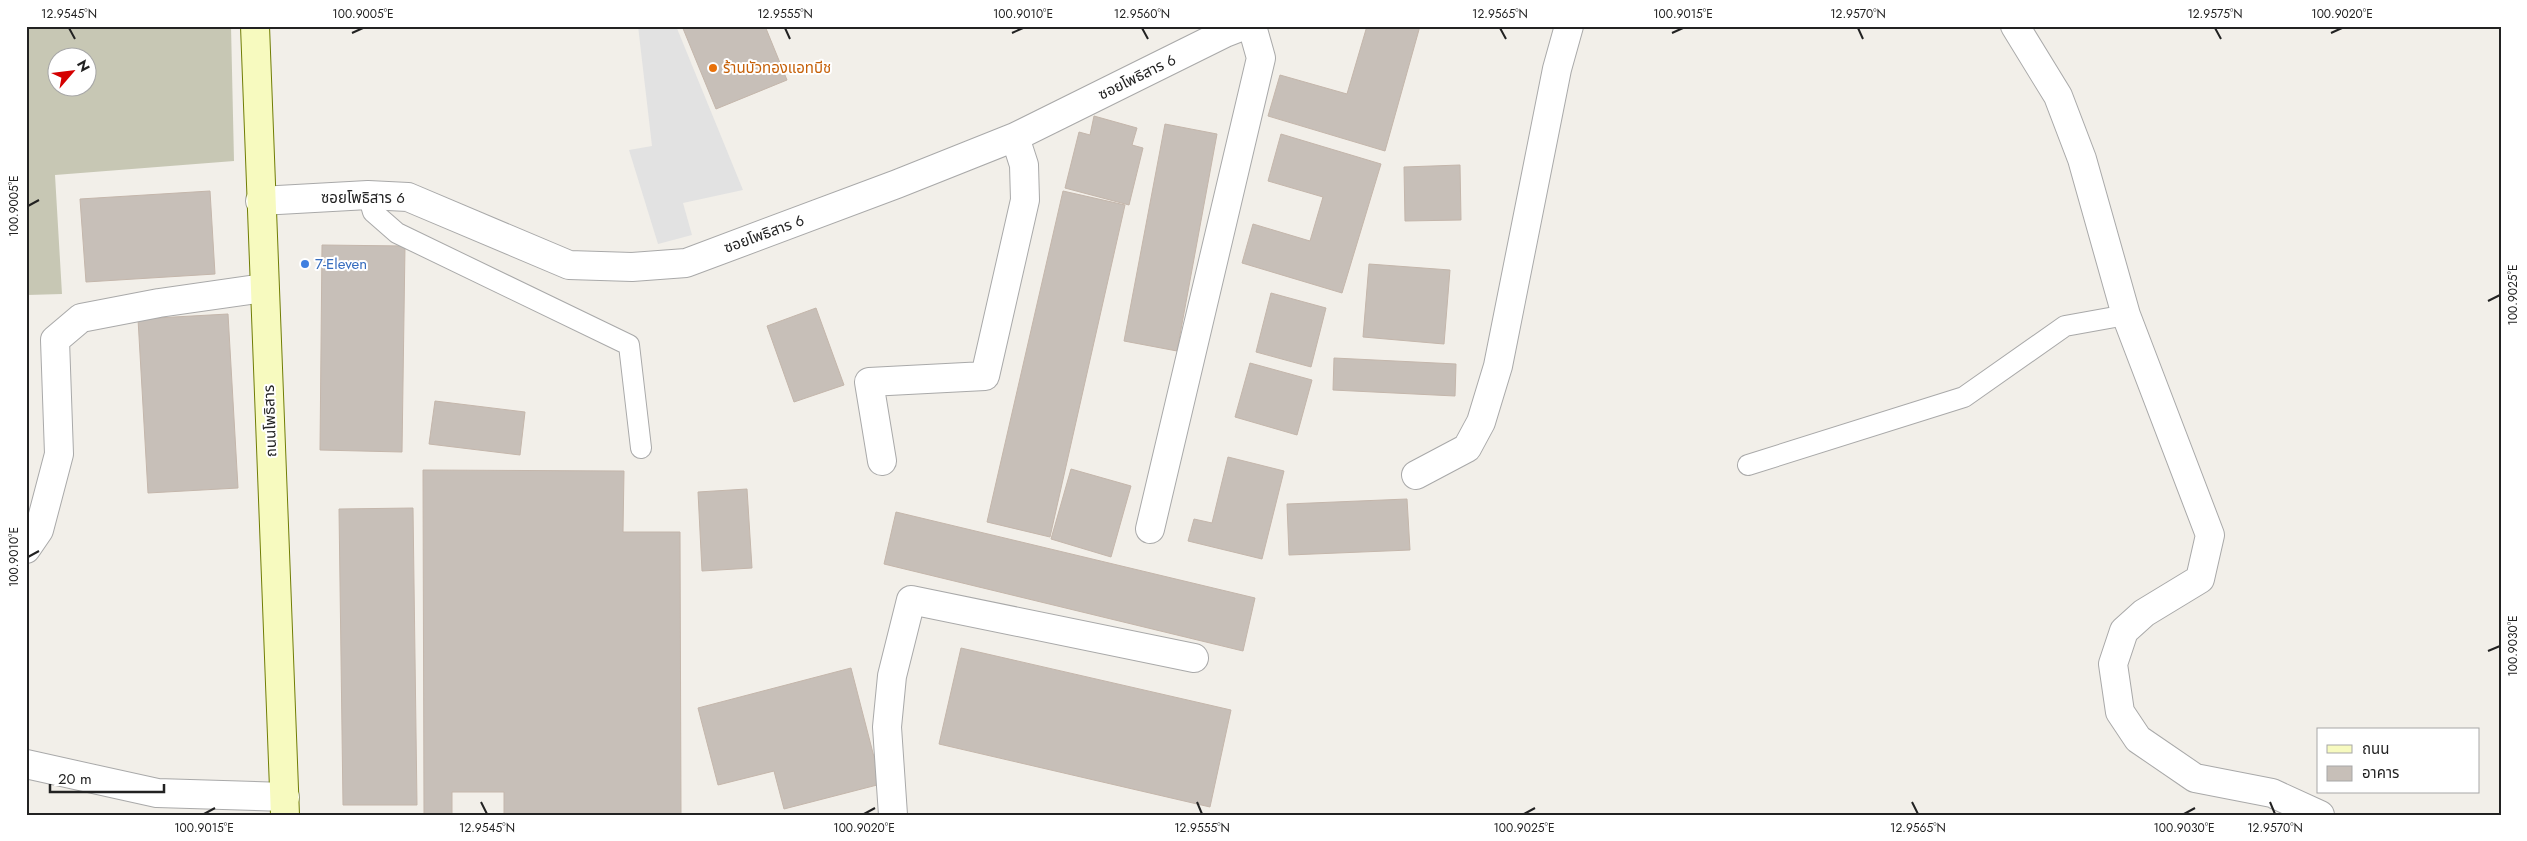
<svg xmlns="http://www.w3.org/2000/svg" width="2527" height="841" font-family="Jost,'Noto Sans Thai',sans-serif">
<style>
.construction{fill:#c7c7b4;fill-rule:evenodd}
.parking{fill:#e2e2e2}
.building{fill:#c7bfb8;stroke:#c4b6ab}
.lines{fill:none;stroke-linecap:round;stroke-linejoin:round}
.lane-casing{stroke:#a9a9a9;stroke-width:22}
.street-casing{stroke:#a9a9a9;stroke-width:30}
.secondary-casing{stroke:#707d05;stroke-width:30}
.lane{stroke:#fff;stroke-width:20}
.street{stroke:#fff;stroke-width:28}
.secondary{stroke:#f7fabf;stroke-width:28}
.ticks{fill:none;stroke:#222;stroke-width:2}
.food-dot{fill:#e8710a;stroke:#fff;stroke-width:2}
.shop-dot{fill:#3f7fe0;stroke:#fff;stroke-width:2}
.labels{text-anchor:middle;stroke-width:4;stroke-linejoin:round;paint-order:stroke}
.food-label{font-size:15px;fill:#c56008;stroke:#fff;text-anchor:start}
.street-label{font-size:15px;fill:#222;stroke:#fff}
.shop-label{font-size:15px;fill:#366cbe;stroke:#fff;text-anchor:start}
.neatline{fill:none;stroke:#222;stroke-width:2}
.ticks-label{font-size:12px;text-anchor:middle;fill:#222}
</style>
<rect width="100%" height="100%" fill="#f2efe9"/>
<path class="construction" d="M26,26H231L234,161L55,175L62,294L27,295L26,311ZM58,58H88V88H58Z"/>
<path class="parking" d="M638,26H676L743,190L683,203L692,235L658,244L629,150L652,146Z"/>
<path class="building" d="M682,26H765L787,80L716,109Z
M1367,26H1420L1385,151L1268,116L1280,75L1347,94Z
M1094,116L1137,128L1132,145L1143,148L1129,205L1065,188L1079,132L1090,135Z
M1165,124L1217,134L1177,351L1124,341Z
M1281,134L1381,164L1342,293L1242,263L1253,224L1310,241L1323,197L1268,181Z
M1460,165L1461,220L1405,221L1404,167Z
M210,191L215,274L86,282L80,199Z
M1063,191L1125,205L1050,537L987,522Z
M322,245L405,246L402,452L320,450Z
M1369,264L1450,270L1444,344L1363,337Z
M1271,293L1326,308L1311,367L1256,352Z
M816,308L844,385L794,402L767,326Z
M228,314L238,488L148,493L138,319Z
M1334,358L1456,364L1455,396L1333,390Z
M1250,363L1312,380L1297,435L1235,417Z
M435,401L525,412L520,455L429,444Z
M1228,457L1284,471L1262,559L1188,541L1194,519L1212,523Z
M1071,469L1131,486L1111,557L1051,539Z
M423,470L624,471L623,532H680L681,815H504V792H452V815H424Z
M747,489L752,568L702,571L698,492Z
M1407,499L1410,550L1289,555L1287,504Z
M413,508L417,805H343L339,509Z
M896,512L1255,598L1243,651L884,564Z
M961,648L1231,710L1210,807L939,744Z
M851,668L881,784L784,809L774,771L718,785L698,708Z"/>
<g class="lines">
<defs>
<path id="lane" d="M368,195L373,212L397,233L629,345L641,448
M1748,465L1964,397L2065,326L2126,315"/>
<path id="street" d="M2015,26L2058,96L2082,159L2126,315L2210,535L2200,579L2144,613L2124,631L2113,664L2120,712L2138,739L2195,778L2272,793L2320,815
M260,201L368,195L408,197L569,265L632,267L686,263L897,184L1015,137L1225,33L1243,26
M882,461L869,382L985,376L1025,200L1024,165L1015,137
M1416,475L1467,448L1481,422L1498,366L1557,69L1569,26
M1150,529L1261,58L1252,26
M26,549L39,530L59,454L55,340L81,318L159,303L264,288
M26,764L157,793L285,797
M893,815L887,727L892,676L911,600L1194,658"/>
<path id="secondary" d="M255,26L285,815"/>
</defs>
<use href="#lane" class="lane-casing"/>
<use href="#street" class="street-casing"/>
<use href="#secondary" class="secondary-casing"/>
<use href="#lane" class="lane"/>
<use href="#street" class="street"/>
<use href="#secondary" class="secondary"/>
</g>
<path class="ticks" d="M69,28L75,39M785,28L790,39M1142,28L1148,39M1500,28L1506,39M1858,28L1863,39M2215,28L2221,39M352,33L363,28M1012,33L1023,28M1672,33L1683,28M2331,33L2342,28M28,206L39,200M2488,301L2500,295M28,557L39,551M2488,651L2500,646M481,802L487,814M1197,802L1202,814M1912,802L1918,814M2270,802L2275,814M204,814L215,808M864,814L875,808M1524,814L1535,808M2184,814L2195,808"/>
<circle class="food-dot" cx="713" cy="68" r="5"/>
<circle class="shop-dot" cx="305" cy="264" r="5"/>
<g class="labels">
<g class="food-label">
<text x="723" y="73">ร้านบัวทองแอทบีช</text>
</g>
<g class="street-label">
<text transform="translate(1137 77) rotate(-26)" y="5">ซอยโพธิสาร 6</text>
<text x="363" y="203">ซอยโพธิสาร 6</text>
<text transform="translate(764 234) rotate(-20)" y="5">ซอยโพธิสาร 6</text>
<text transform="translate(270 421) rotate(-92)" y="5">ถนนโพธิสาร</text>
</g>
<g class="shop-label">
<text x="315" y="269">7-Eleven</text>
</g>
</g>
<rect width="2527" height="841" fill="none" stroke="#ffffff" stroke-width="55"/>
<rect x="2317" y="728" width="162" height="65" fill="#ffffff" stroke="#a7a7a7"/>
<rect x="2327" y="745" width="25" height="8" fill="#f7fabf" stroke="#a7a7a7"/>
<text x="2362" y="754" font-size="15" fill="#222222">ถนน</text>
<rect x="2327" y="766" width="25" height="15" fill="#c7bfb8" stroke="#a7a7a7"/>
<text x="2362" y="778" font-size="15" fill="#222222">อาคาร</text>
<g transform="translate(72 72) rotate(62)"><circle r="24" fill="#ffffff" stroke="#a7a7a7"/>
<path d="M0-4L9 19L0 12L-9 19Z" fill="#d40000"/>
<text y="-8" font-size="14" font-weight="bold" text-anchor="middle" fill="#222222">N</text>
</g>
<path d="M50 784v8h114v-8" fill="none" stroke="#222222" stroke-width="2.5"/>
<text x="58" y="784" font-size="15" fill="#222222" stroke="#ffffff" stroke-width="4" paint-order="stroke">20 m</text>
<rect x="28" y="28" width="2472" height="786" class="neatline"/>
<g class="ticks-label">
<text x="69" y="18">12.9545°N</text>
<text x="363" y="18">100.9005°E</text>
<text x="785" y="18">12.9555°N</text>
<text x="1023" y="18">100.9010°E</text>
<text x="1142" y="18">12.9560°N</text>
<text x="1500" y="18">12.9565°N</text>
<text x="1683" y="18">100.9015°E</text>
<text x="1858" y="18">12.9570°N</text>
<text x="2215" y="18">12.9575°N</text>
<text x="2342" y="18">100.9020°E</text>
<text transform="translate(14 206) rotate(-90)" y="4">100.9005°E</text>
<text transform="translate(2513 295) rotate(-90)" y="4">100.9025°E</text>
<text transform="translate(14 557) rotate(-90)" y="4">100.9010°E</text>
<text transform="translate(2513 646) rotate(-90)" y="4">100.9030°E</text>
<text x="204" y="832">100.9015°E</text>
<text x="487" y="832">12.9545°N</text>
<text x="864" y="832">100.9020°E</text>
<text x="1202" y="832">12.9555°N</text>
<text x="1524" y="832">100.9025°E</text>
<text x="1918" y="832">12.9565°N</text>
<text x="2184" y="832">100.9030°E</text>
<text x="2275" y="832">12.9570°N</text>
</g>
</svg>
